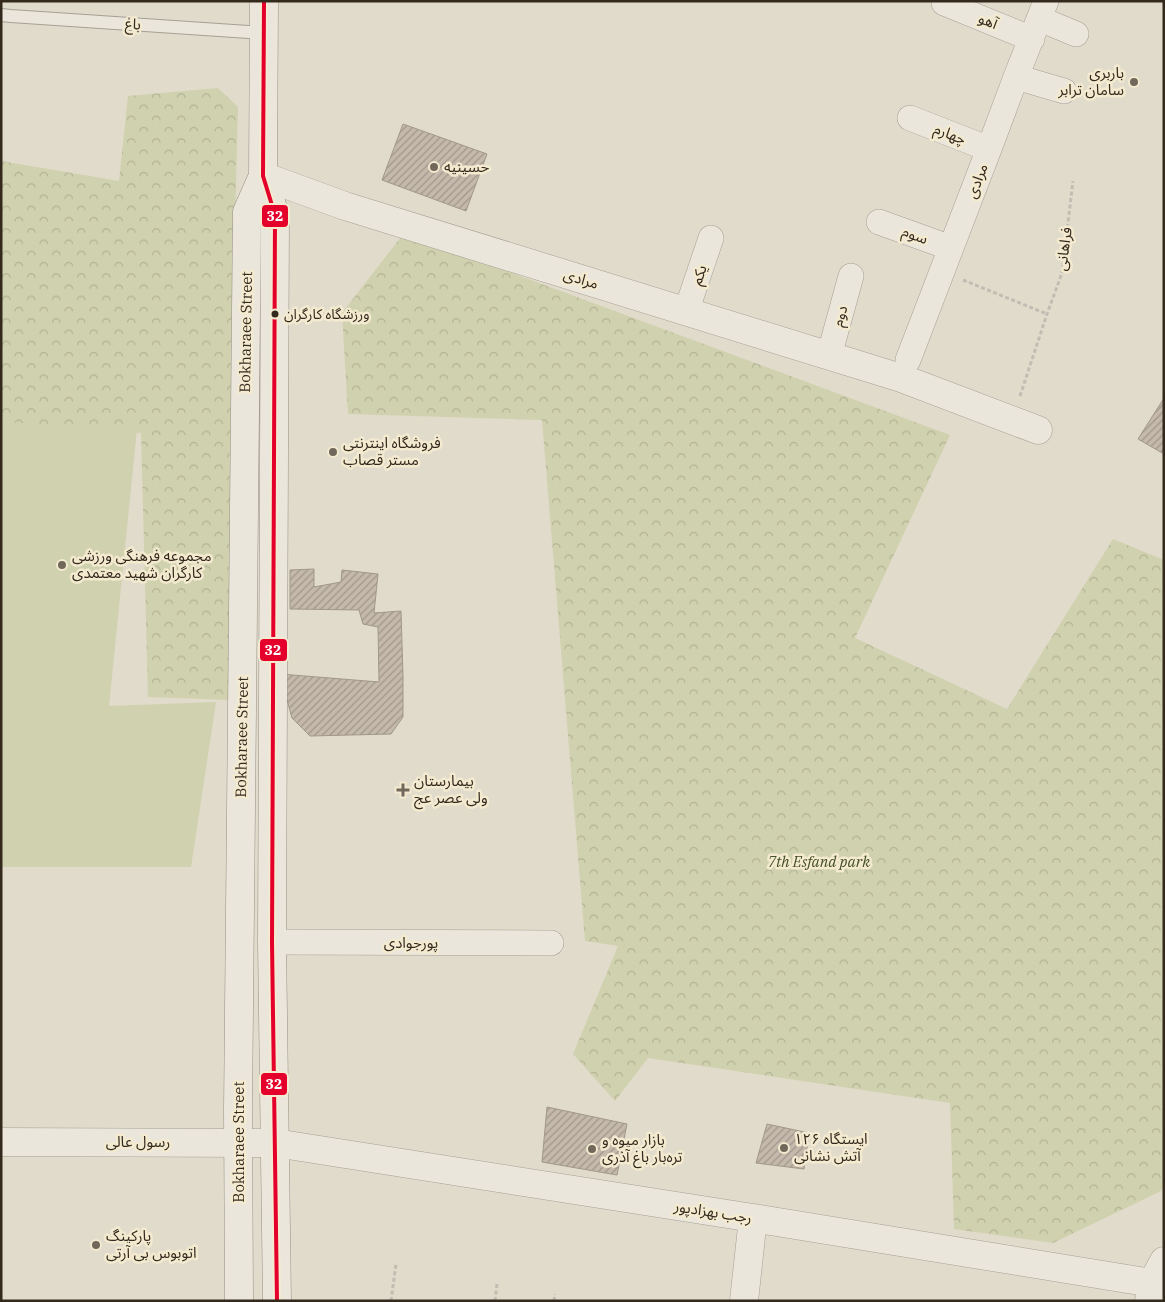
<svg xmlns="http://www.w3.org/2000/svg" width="1165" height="1302" font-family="'IBM Plex Serif','Noto Sans Arabic',serif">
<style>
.forest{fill:url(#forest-crowns)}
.pitch{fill:#d0d1ae}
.building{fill:url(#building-hatch);stroke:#a1978b}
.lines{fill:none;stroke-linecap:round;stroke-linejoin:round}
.service-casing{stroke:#a6a094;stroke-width:14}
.minor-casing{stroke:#a6a094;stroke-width:26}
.tertiary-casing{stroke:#a6a094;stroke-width:29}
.secondary-casing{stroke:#968f84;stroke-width:29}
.path{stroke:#c2bdb3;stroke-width:3;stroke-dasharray:4 2.5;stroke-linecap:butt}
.service{stroke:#eae6dc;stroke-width:12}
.minor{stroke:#eae6dc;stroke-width:25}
.tertiary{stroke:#eae6dc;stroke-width:28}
.secondary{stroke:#eae6dc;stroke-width:28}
.bus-1-casing{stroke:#f3ead0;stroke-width:8}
.bus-1{stroke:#e4002b;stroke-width:4}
.poi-dot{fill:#71675a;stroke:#f3ead0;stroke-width:2}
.bus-dot{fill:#34291d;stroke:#f3ead0;stroke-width:2}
.labels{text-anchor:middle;stroke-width:5;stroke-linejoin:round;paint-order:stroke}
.bus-label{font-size:14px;fill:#34291d;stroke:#f3ead0;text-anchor:start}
.street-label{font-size:15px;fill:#34291d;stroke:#f3ead0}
.poi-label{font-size:15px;fill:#34291d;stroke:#f3ead0;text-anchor:start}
.park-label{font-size:15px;font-style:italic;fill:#444f25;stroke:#f3ead0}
.line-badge{stroke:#f3ead0;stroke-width:2}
.badge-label{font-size:14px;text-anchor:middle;font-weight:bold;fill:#fff}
</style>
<defs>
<pattern id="forest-crowns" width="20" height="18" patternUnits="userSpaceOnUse" patternTransform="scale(1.25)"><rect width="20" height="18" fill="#d0d1ae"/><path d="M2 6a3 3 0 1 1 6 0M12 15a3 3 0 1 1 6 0" fill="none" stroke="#b3b395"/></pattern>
<pattern id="building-hatch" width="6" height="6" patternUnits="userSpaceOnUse" patternTransform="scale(1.25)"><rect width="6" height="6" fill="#c5b9ac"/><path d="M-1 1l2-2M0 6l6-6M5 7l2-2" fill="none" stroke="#a1968b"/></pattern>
</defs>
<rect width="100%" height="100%" fill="#e1dbcb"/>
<path class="forest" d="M218,88L238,107L234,262L229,700L148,697L141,433L3,422L1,418V161L119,181L128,96Z
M404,233L950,435L855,638L1007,709L1113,539L1164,560V1185L1161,1191L1053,1243L954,1229L950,1103L648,1058L615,1101L573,1054L618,946L585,941L542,420L348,414L342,313Z"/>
<path class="pitch" d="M1,422L137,429L109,706L216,702L191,867H1Z"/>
<path class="building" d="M403,124L487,154L466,211L382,180Z
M1164,398V454L1138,439Z
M314,569V587L341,582L342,570L378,574L374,613L401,611L403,676V717L391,734L310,736L292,718L280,674L379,682L378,627L363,624L359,610L290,609V570Z
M547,1107L627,1124L617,1175L542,1162Z
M767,1124L809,1133L804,1169L756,1163Z"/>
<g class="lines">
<defs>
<path id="service" d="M1,15L11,16L264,33"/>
<path id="minor" d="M944,3L1032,39
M1040,19L1076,34
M1016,77L1064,91
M910,118L989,149
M879,222L951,248
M686,312L711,238
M829,356L851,276
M908,360L989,149L1016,77L1046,1
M272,942L551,943"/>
<path id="tertiary" d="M263,176L345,206L901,378L1038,430
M1,1142L275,1143L753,1218L1152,1283
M744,1301L753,1218
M1149,1301L1152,1283L1164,1261"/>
<path id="secondary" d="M264,1L263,176L275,215L272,942L277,1301
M239,1301L238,1109L247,212L263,176"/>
</defs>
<use href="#service" class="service-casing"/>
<use href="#minor" class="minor-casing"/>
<use href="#tertiary" class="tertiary-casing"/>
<use href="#secondary" class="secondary-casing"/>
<path class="path" d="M963,280L1047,314
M1020,396L1047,314L1062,273L1073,181
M391,1301L396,1264
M495,1301L497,1284
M554,1301L555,1294"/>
<use href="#service" class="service"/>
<use href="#minor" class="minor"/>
<use href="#tertiary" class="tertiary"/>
<use href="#secondary" class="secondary"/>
<defs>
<path id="bus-1" d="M264,1L263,176L275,215L272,942L277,1301"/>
</defs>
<use href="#bus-1" class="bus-1-casing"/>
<use href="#bus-1" class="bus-1"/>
</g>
<g class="poi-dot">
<circle cx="1134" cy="82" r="5"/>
<circle cx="434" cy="167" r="5"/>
<circle cx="333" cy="452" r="5"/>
<circle cx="62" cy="565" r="5"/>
<path d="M400.5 782.5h5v5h5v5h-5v5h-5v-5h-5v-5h5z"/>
<circle cx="784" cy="1148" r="5"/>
<circle cx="592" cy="1149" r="5"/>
<circle cx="96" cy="1245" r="5"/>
</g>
<circle class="bus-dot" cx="275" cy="314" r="4.5"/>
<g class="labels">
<g class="bus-label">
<text x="284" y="319">ورزشگاه کارگران</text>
</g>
<g class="street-label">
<text transform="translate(988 21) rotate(22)" y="5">آهو</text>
<text transform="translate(133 24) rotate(4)" y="5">باغ</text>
<text transform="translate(950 134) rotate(21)" y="5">چهارم</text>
<text transform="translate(977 181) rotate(-69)" y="5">مرادی</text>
<text transform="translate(915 235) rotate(20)" y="5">سوم</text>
<text transform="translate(1064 249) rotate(-82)" y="5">فراهانی</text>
<text transform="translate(699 275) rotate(-71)" y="5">یکم</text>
<text transform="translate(581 279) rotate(17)" y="5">مرادی</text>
<text transform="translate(840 316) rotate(-75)" y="5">دوم</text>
<text transform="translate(246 332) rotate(-89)" y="5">Bokharaee Street</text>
<text transform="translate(242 737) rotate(-89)" y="5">Bokharaee Street</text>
<text x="411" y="948">پورجوادی</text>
<text x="138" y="1147">رسول عالی</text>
<text transform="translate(239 1142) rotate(-90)" y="5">Bokharaee Street</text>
<text transform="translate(713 1212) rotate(9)" y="5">رجب بهزادپور</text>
</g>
<g class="poi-label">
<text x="1124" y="78" text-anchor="end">باربری<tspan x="1124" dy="17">سامان ترابر</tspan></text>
<text x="444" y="172">حسینیه</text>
<text x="343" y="448">فروشگاه اینترنتی<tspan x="343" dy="17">مستر قصاب</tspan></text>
<text x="72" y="561">مجموعه فرهنگی ورزشی<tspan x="72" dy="17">کارگران شهید معتمدی</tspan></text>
<text x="414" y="786">بیمارستان<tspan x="414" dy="17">ولی عصر عج</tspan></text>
<text x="794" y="1144">ایستگاه ۱۲۶<tspan x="794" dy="17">آتش نشانی</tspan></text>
<text x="602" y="1145">بازار میوه و<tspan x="602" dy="17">تره‌بار باغ آذری</tspan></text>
<text x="106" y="1241">پارکینگ<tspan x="106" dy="17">اتوبوس بی آرتی</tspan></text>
</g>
<g class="park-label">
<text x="819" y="867">7th Esfand park</text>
</g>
</g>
<g class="line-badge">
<rect x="261" y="204" width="28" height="24" rx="5" fill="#e4002b"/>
<rect x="259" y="638" width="29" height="24" rx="5" fill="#e4002b"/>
<rect x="260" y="1072" width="28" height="24" rx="5" fill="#e4002b"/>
</g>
<g class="badge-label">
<text x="275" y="221">32</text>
<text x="273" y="655">32</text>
<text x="274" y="1089">32</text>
</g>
<rect width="1165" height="1302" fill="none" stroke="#34291d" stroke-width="5"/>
</svg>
